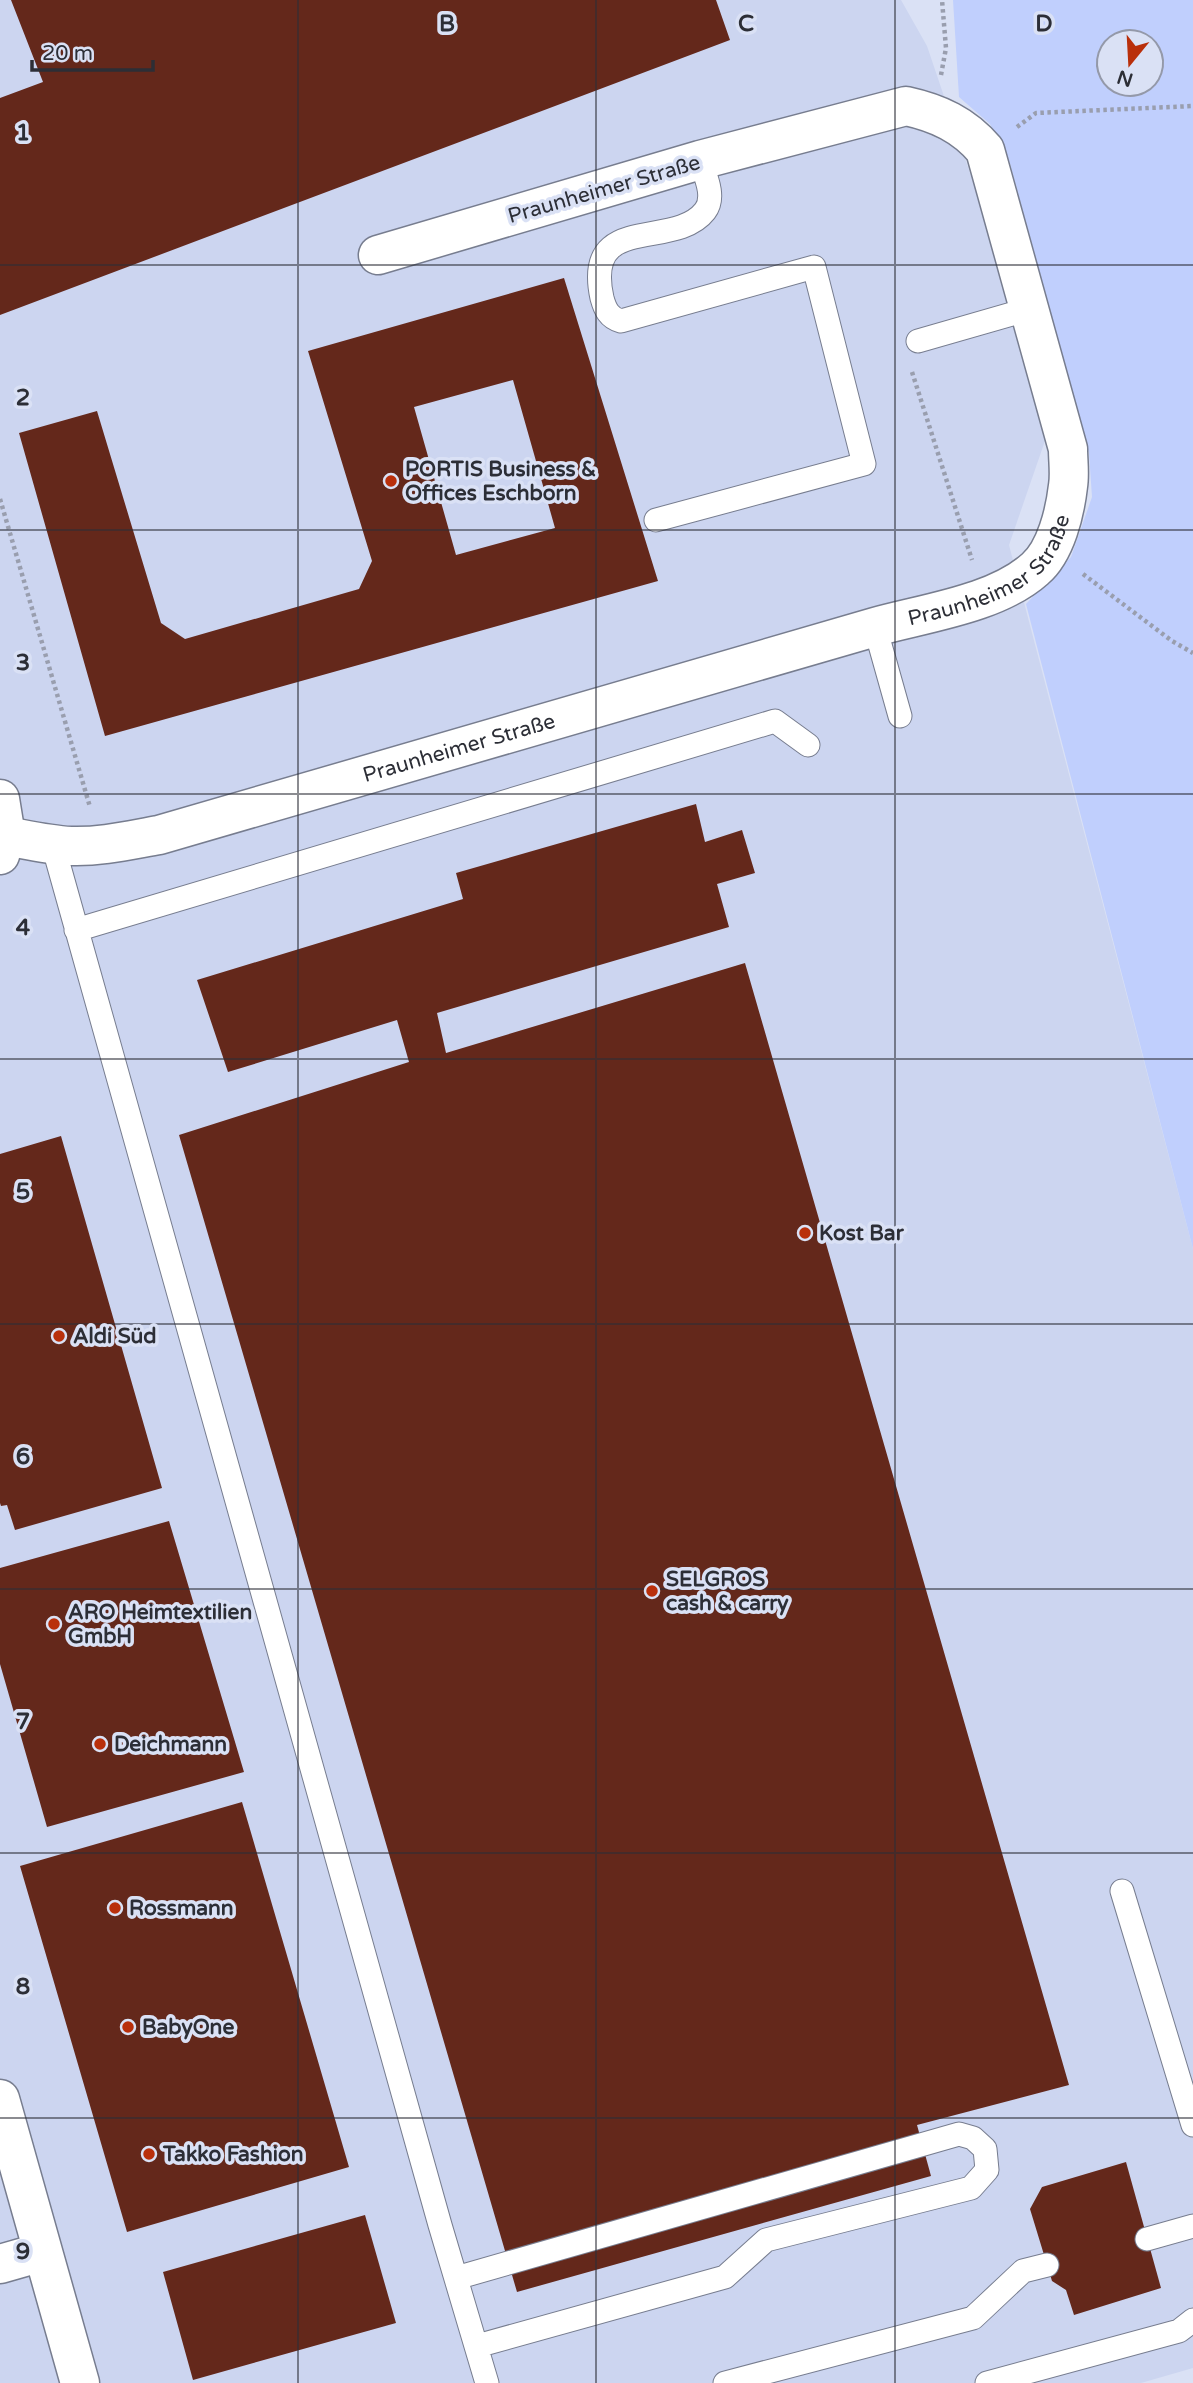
<svg xmlns="http://www.w3.org/2000/svg" width="1193" height="2383" font-family="'Varela Round',sans-serif">
<style>
.built{fill:#ccd5f0}
.green{fill:#c0cffd;fill-rule:evenodd}
.building{fill:#64281b;fill-rule:evenodd}
.lines{fill:none;stroke-linecap:round;stroke-linejoin:round}
.lane-casing{stroke:#777d8f;stroke-width:25}
.street-casing{stroke:#777d8f;stroke-width:41}
.path{stroke:#999eae;stroke-width:4.5;stroke-dasharray:3.5 3.5;stroke-linecap:butt}
.lane{stroke:#fff;stroke-width:23}
.street{stroke:#fff;stroke-width:38}
.grid{fill:none;stroke:#2c2e36;stroke-width:2;stroke-opacity:0.55}
.poi-dot{fill:#b92f0b;stroke:#dae1f5;stroke-width:2.5}
.labels{text-anchor:middle;stroke-width:7;stroke-linejoin:round;paint-order:stroke}
.street-label{font-size:21px;fill:#2c2e36;stroke:#dae1f5}
.poi-label{font-size:21px;font-weight:bold;fill:#2c2e36;stroke:#dae1f5;text-anchor:start}
.grid-label{font-size:23px;text-anchor:middle;font-weight:bold;fill:#2c2e36;stroke:#dae1f5;stroke-width:7;stroke-linejoin:round;paint-order:stroke}
</style>
<rect width="100%" height="100%" fill="#dae1f5"/>
<path class="built" d="M0,0H901L927,46L977,194L1047,435L1009,545L1193,1249V2368L1141,2383H0Z"/>
<path class="green" d="M953,0H1193V1249L1026,604L1071,557L1092,497L1089,453L1009,160L990,124L959,97ZM1109,42H1151V84H1109Z"/>
<path class="building" d="M11,0H716L730,40L0,315V98L43,82Z
M564,278L658,581L105,736L19,433L97,411L161,623L185,639L359,589L372,561L308,351ZM513,380L555,528L456,555L414,407Z
M696,804L705,842L742,830L755,873L717,884L729,927L437,1013L446,1053L745,963L1069,2085L917,2125L931,2176L517,2292L179,1135L409,1062L397,1020L228,1072L197,980L463,899L456,873Z
M61,1136L162,1488L15,1530L7,1505L1,1506L0,1503V1154Z
M169,1521L244,1772L47,1827L0,1664V1568Z
M242,1802L349,2167L127,2232L20,1866Z
M1126,2162L1161,2288L1074,2315L1066,2290L1052,2281L1030,2209L1042,2187Z
M365,2215L396,2323L193,2380L163,2272Z"/>
<g class="lines">
<defs>
<path id="lane" d="M918,341L1029,309
M656,520L864,464L814,267L621,321C609,318 605,309 602,298C583,211 674,251 705,211C716,197 705,175 700,160
M875,627L900,716
M53,845L440,2225L487,2383
M76,930L775,721L808,745
M1122,1891L1193,2125
M1147,2239L1193,2226
M456,2278L959,2134L973,2138L985,2149L987,2170L971,2188L766,2240L725,2277L477,2346
M725,2383L973,2318L1023,2271L1047,2265
M987,2383L1179,2331L1193,2320"/>
<g id="street">
<path d="M0,799L6,836L0,855"/>
<path id="s1" d="M6,836C28,840 49,845 71,846C101,847 130,840 159,835L875,627C925,613 996,604 1035,569C1056,551 1065,512 1068,486C1070,474 1068,461 1068,449L985,150C964,125 938,113 906,106L700,160L378,255"/>
<path d="M0,2099L80,2383"/>
<path d="M0,2264L42,2252"/>
</g>
</defs>
<use href="#lane" class="lane-casing"/>
<use href="#street" class="street-casing"/>
<path class="path" d="M941,75L946,48L942,0
M1017,127L1036,113L1193,106
M912,372L972,560
M0,499L90,807
M1083,574L1172,641L1193,653"/>
<use href="#lane" class="lane"/>
<use href="#street" class="street"/>
</g>
<path class="grid" d="M298,0V2383M596,0V2383M895,0V2383M0,265H1193M0,530H1193M0,794H1193M0,1059H1193M0,1324H1193M0,1589H1193M0,1853H1193M0,2118H1193"/>
<g class="poi-dot">
<circle cx="391" cy="481" r="7"/>
<circle cx="805" cy="1233" r="7"/>
<circle cx="59" cy="1336" r="7"/>
<circle cx="652" cy="1591" r="7"/>
<circle cx="54" cy="1624" r="7"/>
<circle cx="100" cy="1744" r="7"/>
<circle cx="115" cy="1908" r="7"/>
<circle cx="128" cy="2027" r="7"/>
<circle cx="149" cy="2154" r="7"/>
</g>
<g class="labels">
<g class="street-label">
<text transform="translate(604 189) rotate(-16)" y="7">Praunheimer Straße</text>
<text dy="7" stroke="none"><textPath href="#s1" startOffset="1034">Praunheimer Straße</textPath></text>
<text dy="7" stroke="none"><textPath href="#s1" startOffset="467">Praunheimer Straße</textPath></text>
</g>
<g class="poi-label">
<text x="405" y="476">PORTIS Business &amp;<tspan x="405" dy="24">Offices Eschborn</tspan></text>
<text x="819" y="1240">Kost Bar</text>
<text x="73" y="1343">Aldi Süd</text>
<text x="666" y="1586">SELGROS<tspan x="666" dy="24">cash &amp; carry</tspan></text>
<text x="68" y="1619">ARO Heimtextilien<tspan x="68" dy="24">GmbH</tspan></text>
<text x="114" y="1751">Deichmann</text>
<text x="129" y="1915">Rossmann</text>
<text x="142" y="2034">BabyOne</text>
<text x="163" y="2161">Takko Fashion</text>
</g>
</g>
<g class="grid-label">
<text x="447" y="31">B</text>
<text x="746" y="31">C</text>
<text x="1044" y="31">D</text>
<text x="23" y="140">1</text>
<text x="23" y="405">2</text>
<text x="23" y="670">3</text>
<text x="23" y="935">4</text>
<text x="23" y="1199">5</text>
<text x="23" y="1464">6</text>
<text x="23" y="1729">7</text>
<text x="23" y="1994">8</text>
<text x="23" y="2259">9</text>
</g>
<g transform="translate(1130 63) rotate(198)"><circle r="33" fill="#dae1f5" stroke="#9499a9" stroke-width="2"/>
<path d="M0-5L12 26L0 18L-12 26Z" fill="#b92f0b"/>
<text y="-10" font-size="19" font-weight="bold" text-anchor="middle" fill="#2c2e36">N</text>
</g>
<path d="M32 60v10h121v-10" fill="none" stroke="#2c2e36" stroke-width="3.5"/>
<text x="42" y="60" font-size="21" fill="#2c2e36" stroke="#dae1f5" stroke-width="5" paint-order="stroke">20 m</text>
</svg>
